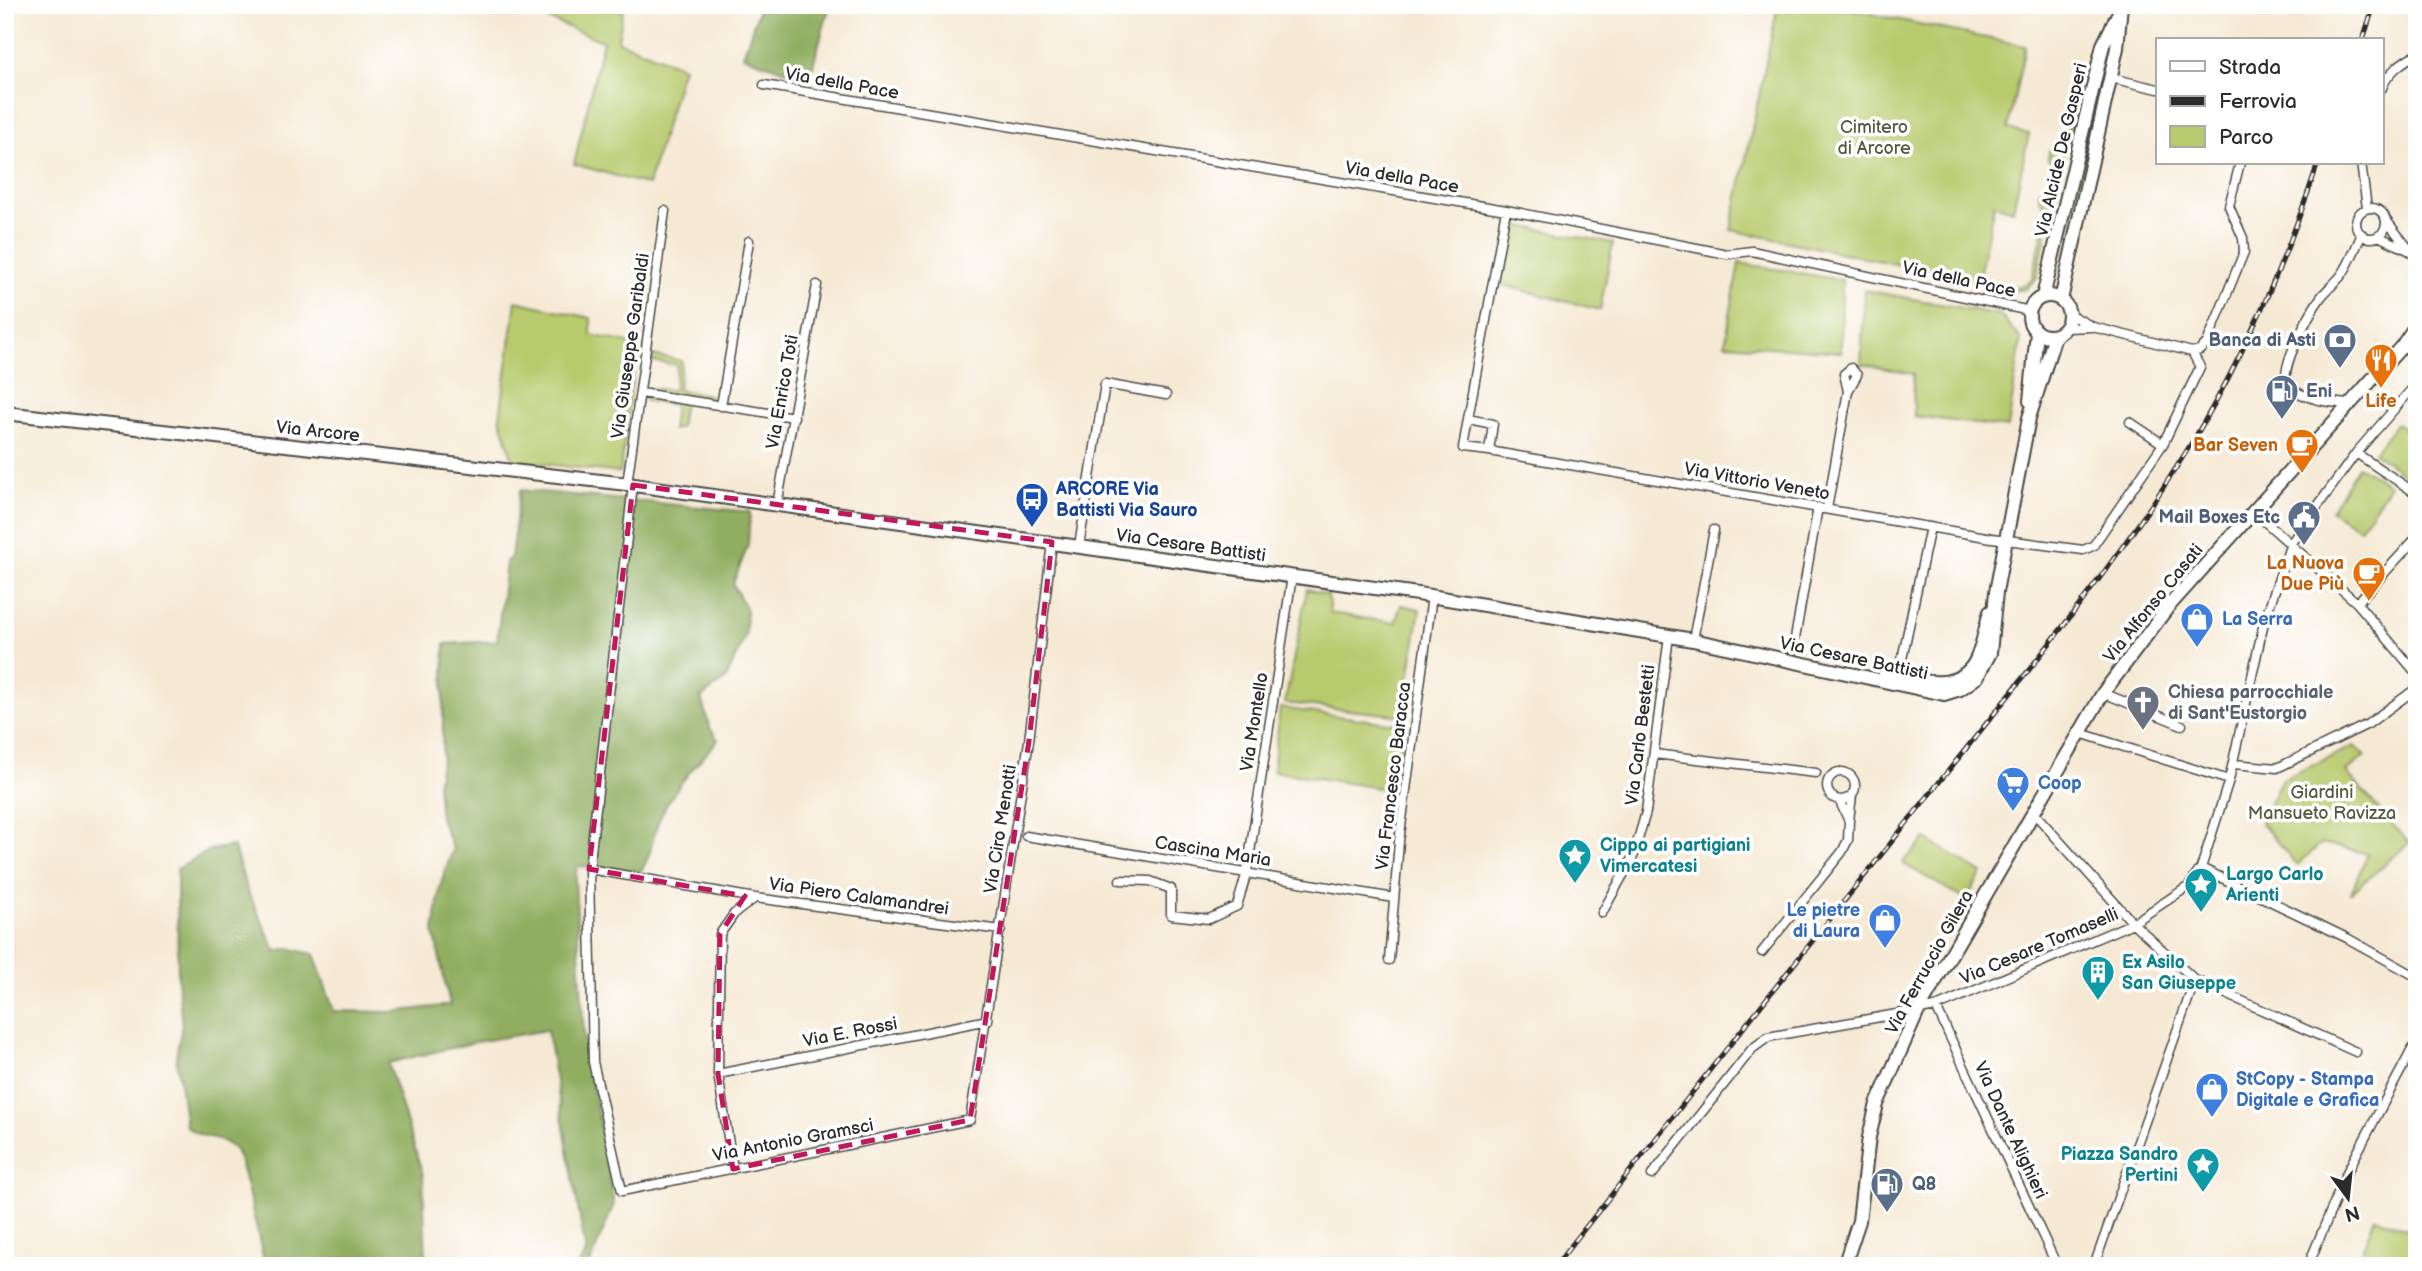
<svg xmlns="http://www.w3.org/2000/svg" width="2422" height="1271" font-family="'Balsamiq Sans',sans-serif">
<style>
.green{fill:#b7ca6d;stroke:#717a4c;stroke-width:2}
.forest{fill:#91ae60;stroke:#5e6c46;stroke-width:2}
.lines{fill:none;stroke-linecap:round;stroke-linejoin:round}
.street-casing{stroke:#494844;stroke-width:11}
.secondary-casing{stroke:#494844;stroke-width:16}
.street{stroke:#fff;stroke-width:8}
.secondary{stroke:#fff;stroke-width:12}
.rail-casing{stroke:#2b2b2b;stroke-width:5}
.rail{stroke:#fff;stroke-width:2.5;stroke-dasharray:8;stroke-linecap:butt}
.marked{fill:none;stroke:#c2185b;stroke-width:5;stroke-dasharray:14 9;stroke-linejoin:round}
.labels{text-anchor:middle;stroke-width:7;stroke-linejoin:round;paint-order:stroke}
.street-label{font-size:18px;fill:#2b2b2b;stroke:#fff}
.park-label{font-size:18px;fill:#555b3f;stroke:#fff}
.service-label{font-size:18px;font-weight:bold;fill:#4e5e75;stroke:#fff;text-anchor:end}
.food-label{font-size:18px;font-weight:bold;fill:#c56008;stroke:#fff;text-anchor:end}
.transit-label{font-size:18px;font-weight:bold;fill:#164399;stroke:#fff;text-anchor:start}
.shop-label{font-size:18px;font-weight:bold;fill:#366cbe;stroke:#fff;text-anchor:start}
.worship-label{font-size:18px;font-weight:bold;fill:#5b616d;stroke:#fff;text-anchor:start}
.culture-label{font-size:18px;font-weight:bold;fill:#0d838f;stroke:#fff;text-anchor:start}
</style>
<rect width="100%" height="100%" fill="#fff"/>
<filter id="ink" filterUnits="userSpaceOnUse"><feTurbulence type="fractalNoise" baseFrequency=".0143" numOctaves="2"/><feDisplacementMap in="SourceGraphic" scale="14" xChannelSelector="R" yChannelSelector="G"/><feConvolveMatrix kernelMatrix="1 2 1 2 8 2 1 2 1" color-interpolation-filters="sRGB"/></filter>
<filter id="wash" filterUnits="userSpaceOnUse"><feTurbulence type="fractalNoise" baseFrequency=".00686" numOctaves="4" result="noise"/><feDisplacementMap in="SourceGraphic" scale="28" xChannelSelector="R" yChannelSelector="G"/><feGaussianBlur stdDeviation="1.57" result="paint"/><feColorMatrix in="noise" values="0 0 0 0 0 0 0 0 0 0 0 0 0 0 0 0 0 1.4 0 .05"/><feComposite in="paint" operator="in"/></filter>
<g filter="url(#wash)">
<rect width="100%" height="100%" fill="#f6e9d4"/>
<path class="green" d="M513,5H612L623,11L618,41L683,67L648,185L574,164L603,41Z
M1778,5H1828L2025,46L2008,129L2029,134L2013,210L1994,204L1978,281L1731,230Z
M2081,74L2061,170L2048,159L2049,151L2062,144L2075,76Z
M2057,185L2037,277L2025,290H2006L2024,285L2032,279L2048,210L2039,197L2040,190Z
M1510,224L1613,243L1600,310L1498,284Z
M1739,263L1842,280L1841,352L1725,344Z
M1864,290L2000,315L2021,339L2008,428L1914,416L1913,374L1861,364Z
M516,301L591,318V335L637,345L620,473L513,460L500,417Z
M652,355L682,361L678,390L710,395L708,404L684,400L680,428L672,430L675,405L645,401L647,388L674,390L677,365L650,361Z
M2417,415V484L2374,452L2396,424L2405,429Z
M2358,466L2390,485L2360,529L2331,511Z
M1307,589L1328,595L1330,613L1395,623L1401,605L1420,609L1403,716L1285,703Z
M1280,708L1404,725L1392,790L1273,771Z
M2354,746L2365,756L2346,772L2409,843L2350,894L2368,854L2322,843L2297,865L2261,823L2281,780Z
M1926,839L1982,873L1966,900L1902,863Z
M2375,1217L2417,1233V1266H2356Z"/>
<path class="forest" d="M760,5H830L809,79L743,56Z
M520,490L750,512L748,545L733,584L746,609V634L726,679L701,698L710,728L718,740C694,767 670,791 657,825C650,844 654,850 641,871L577,866L575,881L584,1037L614,1204L589,1266H578L586,1253L547,1030L476,1042L388,1063L423,1175L426,1266H265C260,1246 243,1158 234,1149C217,1133 202,1141 186,1126L176,1056L182,1025L178,984L177,869L210,850L233,846L248,892L276,951L288,948L314,954L334,1011L392,1012L450,1005L434,932L440,887L453,849L440,818L437,783L442,758L445,644L497,641L506,562L511,557Z"/>
</g>
<g filter="url(#ink)">
<g class="lines">
<defs>
<path id="street" d="M2111,78L2158,89
M764,85L1506,210L1727,254L1752,251L2030,311
M2382,88C2387,73 2403,61 2417,54
M2361,163L2367,208
M2356 223a15 15 0 1 1 30 0a15 15 0 1 1-30 0Z
M2386,220L2408,248
M2378,236L2410,251L2417,258
M2069,314L2093,327L2192,352
M2066,328L2090,327
M2192,352L2200,350L2207,343L2244,252L2243,238L2229,206L2240,163
M641,393L794,417
M2349,404C2332,403 2300,399 2288,385C2277,371 2311,311 2321,297C2328,288 2337,282 2343,273C2351,261 2356,246 2362,234
M721,406L749,241
M1468,419L1493,424L1489,451L1463,448L1468,419L1506,210
M2130,422L2163,444
M1489,451L1992,538L2083,550L2093,546L2163,444L2200,367L2192,352
M2356,453L2417,494
M627,484L665,211
M633,485L589,869L593,1062L622,1191L970,1120L1029,741L1052,542
M777,505L817,285
M1827,509L1848,391L1857,375L1851,368L1844,374L1848,391
M2253,511L2357,603L2417,674
M1079,546L1105,384L1166,395
M2357,603L2417,537
M1693,640L1714,530
M1793,650L1818,507
M1898,678L1930,527
M2103,693L2182,725
M2080,733L2229,780
M1654,754L1816,773
M2234,764L2277,768L2368,724L2417,688
M1827 786a14 14 0 1 1 28 0a14 14 0 1 1-28 0Z
M1839,800L1849,821L1852,795
M2035,814L2133,923L2195,980L2356,1052
M1026,836L1394,898
M2201,868L2347,938L2417,977
M589,869L755,898L1001,930
M1120,880L1150,881L1171,889V915L1209,919L1237,906L1247,872L1292,576
M1602,913L1633,857L1646,812L1669,636
M1762,952L1842,852L1848,840L1849,821
M1389,960L1399,842L1432,596
M1936,1007L2057,1266
M718,1074L988,1020
M733,1169L718,1074L720,934L734,914L755,898
M1652,1175L1752,1049L1768,1037L1936,1007L2133,923L2189,886L2201,868L2229,780L2264,622L2291,543L2356,453L2417,383
M2094,1266L2195,980
M2308,1266L2346,1174L2417,1040"/>
<path id="secondary" d="M2029 316a20 20 0 1 1 40 0a20 20 0 1 1-40 0Z
M2043,297L2103,45L2118,14
M2061,300L2117,48L2121,5
M2030,401L2037,332
M5,413L627,484L1418,594L1693,640L1944,694L1960,689L1977,677L1990,653L1996,592L2029,418L2055,336
M1885,674C1914,680 1959,695 1976,660C1983,646 1985,628 1990,612
M1844,1266L1859,1221L1869,1137L1877,1104L1918,1011L2103,693L2168,607L2402,346L2417,324"/>
</defs>
<use href="#street" class="street-casing"/>
<use href="#secondary" class="secondary-casing"/>
<use href="#street" class="street"/>
<use href="#secondary" class="secondary"/>
<defs>
<path id="rail" d="M2363,40L2374,5
M1555,1266C1673,1117 1790,968 1909,820C2004,700 2105,582 2186,452C2242,362 2285,263 2318,163"/>
</defs>
<use href="#rail" class="rail-casing"/>
<use href="#rail" class="rail"/>
</g>
</g>
<path class="marked" d="M633,485L1052,542L1029,741L970,1120L733,1169L718,1074L720,934L745,896L589,869Z"/>
<defs>
<symbol id="bank-pin" viewBox="-11 -11 22 30"><path d="M0 17L-7.5 6A9.5 9.5 0 1 1 7.5 6Z" fill="#5c6f8a" stroke="#fff"/><path d="M-6-4H6V4H-6ZM0-2.3a2.3 2.3 0 1 0 0 4.6a2.3 2.3 0 1 0 0-4.6Z" fill="#fff"/></symbol>
<symbol id="restaurant-pin" viewBox="-11 -11 22 30"><path d="M0 17L-7.5 6A9.5 9.5 0 1 1 7.5 6Z" fill="#e8710a" stroke="#fff"/><path d="M-5-6h1v4h1v-4h1v4h1v-4h1v5L-1.5 .5V6h-2V.5L-5-1ZM5-6V6H3V1.5H1.5Q1.5-4 5-6Z" fill="#fff"/></symbol>
<symbol id="fuel-pin" viewBox="-11 -11 22 30"><path d="M0 17L-7.5 6A9.5 9.5 0 1 1 7.5 6Z" fill="#5c6f8a" stroke="#fff"/><path d="M-5.5-6h7V0h2V4h1.3V-2.5L3-4.5l.8-.8L6-3V5H2.5V1h-1V6h-7ZM-4.2-4.7v3.2H.2V-4.7Z" fill="#fff"/></symbol>
<symbol id="cafe-pin" viewBox="-11 -11 22 30"><path d="M0 17L-7.5 6A9.5 9.5 0 1 1 7.5 6Z" fill="#e8710a" stroke="#fff"/><path d="M-5.5-4.5H6V0H3Q3 3.5 0 3.5H-2.5Q-5.5 3.5-5.5 0ZM3-3.2v2h1.7v-2ZM-6 4.5H4V6H-6Z" fill="#fff"/></symbol>
<symbol id="bus-pin" viewBox="-11 -11 22 30"><path d="M0 17L-7.5 6A9.5 9.5 0 1 1 7.5 6Z" fill="#1a4fb4" stroke="#fff"/><path d="M-5-6H5V4H4V6H2V4H-2V6H-4V4H-5ZM-3.5-4V0h7V-4ZM-3.5 1.2v1.5H-2V1.2ZM2 1.2v1.5H3.5V1.2Z" fill="#fff"/></symbol>
<symbol id="civic-pin" viewBox="-11 -11 22 30"><path d="M0 17L-7.5 6A9.5 9.5 0 1 1 7.5 6Z" fill="#5c6f8a" stroke="#fff"/><path d="M-.6-6.5H3V-4.5H.6V-3L4-1V1h2V6H-6V1h2V-1L-.6-3ZM-1.2 2.5V6h2.4V2.5Z" fill="#fff"/></symbol>
<symbol id="shop-pin" viewBox="-11 -11 22 30"><path d="M0 17L-7.5 6A9.5 9.5 0 1 1 7.5 6Z" fill="#3f7fe0" stroke="#fff"/><path d="M-5-2.5h2.3a2.7 3.5 0 0 1 5.4 0H5L5.5 6h-11ZM-1.5-2.5h3a1.5 2.3 0 0 0-3 0Z" fill="#fff"/></symbol>
<symbol id="church-pin" viewBox="-11 -11 22 30"><path d="M0 17L-7.5 6A9.5 9.5 0 1 1 7.5 6Z" fill="#6b7280" stroke="#fff"/><path d="M-1.2-6h2.4v3.5h3.3v2.4h-3.3V6h-2.4V-.1h-3.3v-2.4h3.3Z" fill="#fff"/></symbol>
<symbol id="supermarket-pin" viewBox="-11 -11 22 30"><path d="M0 17L-7.5 6A9.5 9.5 0 1 1 7.5 6Z" fill="#3f7fe0" stroke="#fff"/><path d="M-6-5.5h2.5l.6 2H6L4.5 2H-2.5L-4.4-4H-6ZM-1.5 3.2a1.3 1.3 0 1 0 .1 0ZM3 3.2a1.3 1.3 0 1 0 .1 0Z" fill="#fff"/></symbol>
<symbol id="sight-pin" viewBox="-11 -11 22 30"><path d="M0 17L-7.5 6A9.5 9.5 0 1 1 7.5 6Z" fill="#0f9aa8" stroke="#fff"/><path d="M0-6L1.8-2.2L6-1.7L2.9 1.2L3.7 5.4L0 3.3L-3.7 5.4L-2.9 1.2L-6-1.7L-1.8-2.2Z" fill="#fff"/></symbol>
<symbol id="building-pin" viewBox="-11 -11 22 30"><path d="M0 17L-7.5 6A9.5 9.5 0 1 1 7.5 6Z" fill="#0f9aa8" stroke="#fff"/><path d="M-4-6H4V6H1V3H-1V6H-4ZM-2.5-4.3h1.7v1.8h-1.7ZM.8-4.3h1.7v1.8H.8ZM-2.5-1h1.7V.8h-1.7ZM.8-1h1.7V.8H.8Z" fill="#fff"/></symbol>
</defs>
<g fill-rule="evenodd">
<use href="#bank-pin" x="2321" y="321" width="38" height="52"/>
<use href="#restaurant-pin" x="2362" y="341" width="38" height="52"/>
<use href="#fuel-pin" x="2263" y="372" width="38" height="52"/>
<use href="#cafe-pin" x="2283" y="426" width="38" height="52"/>
<use href="#bus-pin" x="1013" y="480" width="38" height="52"/>
<use href="#civic-pin" x="2285" y="498" width="38" height="52"/>
<use href="#cafe-pin" x="2350" y="554" width="38" height="52"/>
<use href="#shop-pin" x="2178" y="600" width="38" height="52"/>
<use href="#church-pin" x="2124" y="683" width="38" height="52"/>
<use href="#supermarket-pin" x="1994" y="764" width="38" height="52"/>
<use href="#sight-pin" x="1556" y="836" width="38" height="52"/>
<use href="#sight-pin" x="2182" y="865" width="38" height="52"/>
<use href="#shop-pin" x="1866" y="901" width="38" height="52"/>
<use href="#building-pin" x="2079" y="953" width="38" height="52"/>
<use href="#shop-pin" x="2193" y="1070" width="38" height="52"/>
<use href="#sight-pin" x="2184" y="1145" width="38" height="52"/>
<use href="#fuel-pin" x="1868" y="1165" width="38" height="52"/>
</g>
<g class="labels">
<g class="street-label">
<text transform="translate(842 83) rotate(10)" y="6">Via della Pace</text>
<text transform="translate(2061 150) rotate(-77)" y="6">Via Alcide De Gasperi</text>
<text transform="translate(1402 177) rotate(10)" y="6">Via della Pace</text>
<text transform="translate(1959 279) rotate(12)" y="6">Via della Pace</text>
<text transform="translate(630 346) rotate(-82)" y="6">Via Giuseppe Garibaldi</text>
<text transform="translate(782 392) rotate(-80)" y="6">Via Enrico Toti</text>
<text transform="translate(318 431) rotate(6)" y="6">Via Arcore</text>
<text transform="translate(1757 481) rotate(10)" y="6">Via Vittorio Veneto</text>
<text transform="translate(1191 545) rotate(8)" y="6">Via Cesare Battisti</text>
<text transform="translate(2153 603) rotate(-51)" y="6">Via Alfonso Casati</text>
<text transform="translate(1854 658) rotate(12)" y="6">Via Cesare Battisti</text>
<text transform="translate(1254 722) rotate(-81)" y="6">Via Montello</text>
<text transform="translate(1640 735) rotate(-83)" y="6">Via Carlo Bestetti</text>
<text transform="translate(1393 776) rotate(-83)" y="6">Via Francesco Baracca</text>
<text transform="translate(1000 829) rotate(-81)" y="6">Via Ciro Menotti</text>
<text transform="translate(1213 851) rotate(9)" y="6">Cascina Maria</text>
<text transform="translate(859 896) rotate(8)" y="6">Via Piero Calamandrei</text>
<text transform="translate(2039 946) rotate(-23)" y="6">Via Cesare Tomaselli</text>
<text transform="translate(1929 962) rotate(-61)" y="6">Via Ferruccio Gilera</text>
<text transform="translate(850 1032) rotate(-11)" y="6">Via E. Rossi</text>
<text transform="translate(2011 1130) rotate(65)" y="6">Via Dante Alighieri</text>
<text transform="translate(793 1140) rotate(-11)" y="6">Via Antonio Gramsci</text>
</g>
<g class="park-label">
<text x="1874" y="133">Cimitero<tspan x="1874" dy="21">di Arcore</tspan></text>
<text x="2322" y="798">Giardini<tspan x="2322" dy="21">Mansueto Ravizza</tspan></text>
</g>
<g class="service-label">
<text x="2316" y="346">Banca di Asti</text>
<text x="2306" y="397" text-anchor="start">Eni</text>
<text x="2280" y="523">Mail Boxes Etc</text>
<text x="1912" y="1190" text-anchor="start">Q8</text>
</g>
<g class="food-label">
<text x="2381" y="407" text-anchor="middle">Life</text>
<text x="2278" y="451">Bar Seven</text>
<text x="2344" y="569">La Nuova<tspan x="2344" dy="21">Due Più</tspan></text>
</g>
<g class="transit-label">
<text x="1056" y="495">ARCORE Via<tspan x="1056" dy="21">Battisti Via Sauro</tspan></text>
</g>
<g class="shop-label">
<text x="2222" y="625">La Serra</text>
<text x="2038" y="789">Coop</text>
<text x="1860" y="916" text-anchor="end">Le pietre<tspan x="1860" dy="21">di Laura</tspan></text>
<text x="2236" y="1085">StCopy - Stampa<tspan x="2236" dy="21">Digitale e Grafica</tspan></text>
</g>
<g class="worship-label">
<text x="2168" y="698">Chiesa parrocchiale<tspan x="2168" dy="21">di Sant'Eustorgio</tspan></text>
</g>
<g class="culture-label">
<text x="1600" y="851">Cippo ai partigiani<tspan x="1600" dy="21">Vimercatesi</tspan></text>
<text x="2226" y="880">Largo Carlo<tspan x="2226" dy="21">Arienti</tspan></text>
<text x="2122" y="968">Ex Asilo<tspan x="2122" dy="21">San Giuseppe</tspan></text>
<text x="2178" y="1160" text-anchor="end">Piazza Sandro<tspan x="2178" dy="21">Pertini</tspan></text>
</g>
</g>
<rect width="2422" height="1271" fill="none" stroke="#fff" stroke-width="28"/>
<rect x="2156" y="38" width="228" height="126" fill="#ffffff" stroke="#aaaaaa" stroke-width="2"/>
<rect x="2170" y="61" width="35" height="10" fill="#ffffff" stroke="#aaaaaa" stroke-width="2"/>
<text x="2219" y="74" font-size="21" fill="#2b2b2b">Strada</text>
<rect x="2170" y="96" width="35" height="10" fill="#2b2b2b" stroke="#aaaaaa" stroke-width="2"/>
<text x="2219" y="108" font-size="21" fill="#2b2b2b">Ferrovia</text>
<rect x="2170" y="126" width="35" height="21" fill="#b7ca6d" stroke="#aaaaaa" stroke-width="2"/>
<text x="2219" y="144" font-size="21" fill="#2b2b2b">Parco</text>
<g transform="translate(2348 1198) rotate(165)" stroke="#ffffff" stroke-width="5" paint-order="stroke">
<path d="M0-5L12 26L0 18L-12 26Z" fill="#2b2b2b"/>
<text y="-10" font-size="19" font-weight="bold" text-anchor="middle" fill="#2b2b2b">N</text>
</g>
</svg>
